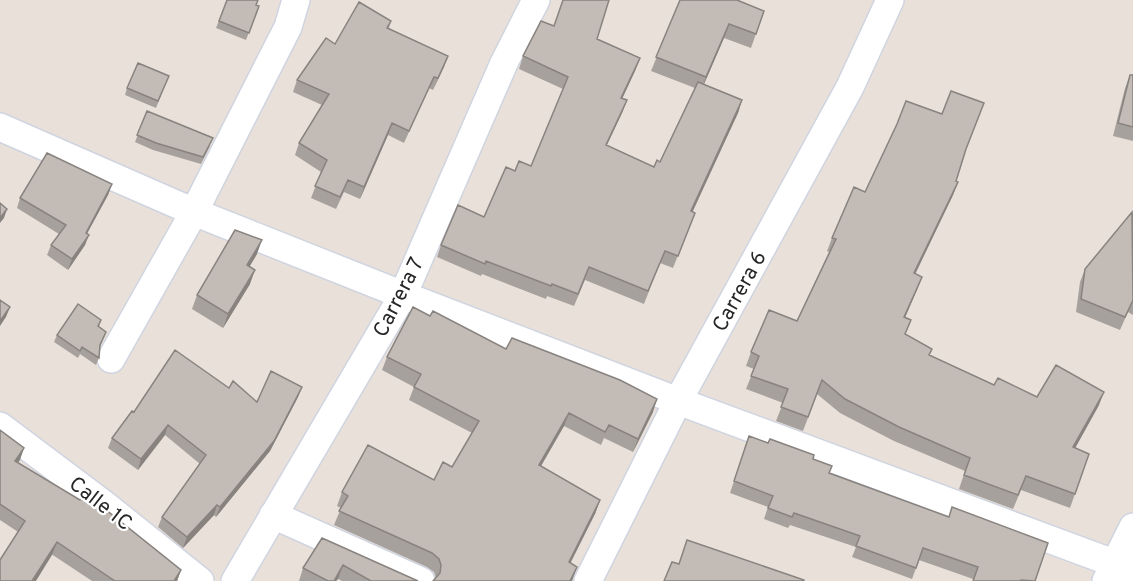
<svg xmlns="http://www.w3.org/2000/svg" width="1133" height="581" font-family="Overpass,sans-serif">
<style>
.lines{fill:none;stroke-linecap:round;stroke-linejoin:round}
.street-casing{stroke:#cfd4e0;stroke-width:30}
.street{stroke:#fff;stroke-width:27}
.wall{fill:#a7a19d}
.shaded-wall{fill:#88837f}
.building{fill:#c2bbb6;stroke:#88837f;stroke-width:1.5}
.labels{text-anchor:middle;stroke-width:4.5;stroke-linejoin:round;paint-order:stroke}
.street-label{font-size:21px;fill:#272727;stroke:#fff}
</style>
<rect width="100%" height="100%" fill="#e9e1d9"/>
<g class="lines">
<defs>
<path id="street" d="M0,127L194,212L403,295L678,401L1116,564L1133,573
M111,359L194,212L288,27L296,0
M0,426L105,505L200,581
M273,515L421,581
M235,581L403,295L504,63L536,0
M588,581L678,401L850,87L890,0
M1106,581L1133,527"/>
</defs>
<use href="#street" class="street-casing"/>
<use href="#street" class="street"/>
</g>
<path class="wall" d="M227,0L259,6L246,40L216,28Z
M680,0L764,11L751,48L724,38L704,84L742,100L738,113L692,211L695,213L673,268L660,263L644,304L585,280L574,306L547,296L546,299L482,274L481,276L437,257L441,245L484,217L515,171L531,166L563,89L519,69L523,56L554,26L597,39L640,58L635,71L622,98L627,100L622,113L607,145L654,167L660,162L695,88L651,71Z
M391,21L389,28L448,56L433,90L429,88L404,143L388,135L360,199L344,192L336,209L311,198L321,172L295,155L299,143L322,105L293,92L297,80L335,44Z
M1130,75H1133V141L1113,136L1125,88Z
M166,83L156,108L125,95L127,88Z
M147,111L210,146L201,164L153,150L135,142Z
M965,154L956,181L958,182L953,195L915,274L922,277L905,318L906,335L930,355L994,385L1037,397L1099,405L1075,448L1089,454L1070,508L1021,490L1013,509L959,489L965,471L894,441L840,413L817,394L803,431L776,421L783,403L746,389L754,369L746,366L751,352L797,321L829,252L827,251L832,238L865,192Z
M112,184L108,195L87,233L85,245L68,270L47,255L51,245L59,234L17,208L20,198Z
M1133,212V315L1128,312L1120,330L1076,312L1080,282L1085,269Z
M257,254L249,267L250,284L223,328L192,309L197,295Z
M430,316L653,412L633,452L604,438L601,445L564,426L541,466L600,500L595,514L435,581L436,578L434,572L427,567L334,525L341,508L337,506L342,492L434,480L452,467L472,433L409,400L414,387L382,370L387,357Z
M101,320L99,327L106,332L100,347L99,358L96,365L80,354L78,358L54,342L57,335Z
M302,387L298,397L270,451L216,517L214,515L183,548L158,527L162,517L200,464L165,435L138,470L108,448L112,438L134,412L229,388L257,402Z
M0,430L24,448L18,463L181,570L177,581H92L0,520Z
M749,436L813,459L829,473L1035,581H973V579L919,560L912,579L852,557L856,547L790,525L788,528L764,519L768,507L730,493Z
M322,538L418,581H342L338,579L336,581H299L303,568Z"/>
<path class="shaded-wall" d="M729,24L724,38L701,91L706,77Z
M448,56L444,67L433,90L438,78Z
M640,58L635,71L617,110L621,98Z
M627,100L622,113L601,157L606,145Z
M742,100L738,113L687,224L691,211Z
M392,123L388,135L360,199L364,187Z
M958,182L953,195L909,287L914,273Z
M112,184L108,195L82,243L86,233Z
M7,209L4,218L0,223V218Z
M89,235L85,245L68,270L72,259Z
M262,240L257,254L242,279L247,265Z
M255,270L250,284L223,328L228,314Z
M922,277L917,290L899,331L904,317Z
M10,307L6,317L0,326V321Z
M302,387L298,397L270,451L216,517L220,507Z
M1104,392L1099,405L1068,461L1073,447Z
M657,399L653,412L633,452L638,439Z
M569,413L564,426L534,478L539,465Z
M168,425L165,435L138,470L141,459Z
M24,448L20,460L10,474L15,461Z
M600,500L595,514L564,576L569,562Z
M217,505L214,515L183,548L187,537Z
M57,542L52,555L36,581H32Z
M343,565L338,579L336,581H334Z
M577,567L572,581H570Z
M181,570L177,581H174Z"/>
<path class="building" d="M227,0H258L256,5L259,6L249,33L219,21Z
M563,0H609L597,39L640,58L621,98L627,100L606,145L654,167L657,160L660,162L698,82L742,100L691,211L695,213L678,256L665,251L648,291L589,267L578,294L552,284L551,286L486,261L485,264L441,245L458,205L484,217L506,167L515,171L519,161L531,166L568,77L523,56L541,21L554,26Z
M680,0H737L764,11L756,34L729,24L706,77L656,57Z
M359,2L391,21L387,28L448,56L438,78L434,77L409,131L392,123L364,187L348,180L340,197L315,186L327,160L299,143L329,94L297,80L326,38L335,44Z
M138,63L169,76L158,101L127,88Z
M1130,75H1133V127L1118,123Z
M951,91L984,103L966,149L956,181L958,182L914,273L922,277L904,317L911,320L905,334L932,349L929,355L994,385L998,378L1037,397L1056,365L1104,392L1073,447L1089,454L1075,494L1026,476L1018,495L964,475L970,458L899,427L845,399L822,380L808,417L781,407L788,389L751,376L759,356L751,352L769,310L797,321L836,239L832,238L854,187L865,192L897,124L906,101L942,114Z
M147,111L213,138L203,157L156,143L137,135Z
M47,153L112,184L86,233L89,235L72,259L51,245L66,225L20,198Z
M0,203L7,209L0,218Z
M1132,212L1133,300L1125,317L1081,299L1085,269Z
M235,230L262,240L247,265L255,270L228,314L197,295Z
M0,300L10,307L0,321Z
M78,304L101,320L98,326L106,332L100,345L99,358L82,347L80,351L57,335Z
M413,307L430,316L433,311L506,349L512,338L620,380L657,399L638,439L609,425L605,432L569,413L539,465L600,500L569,562L577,567L570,581H433L440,573L441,565L439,559L432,553L339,511L348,496L342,492L368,445L434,480L443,462L452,467L479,421L414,387L421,374L387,357Z
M175,350L229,388L233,381L257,402L271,371L302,387L274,441L220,507L217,505L187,537L162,517L206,455L168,425L141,459L112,438L132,411L134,412Z
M0,430L24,448L15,461L80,500L83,496L98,506L100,505L181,570L174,581H115L57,542L32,581H0V560L25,521L0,504Z
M749,436L768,443L770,439L814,455L813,459L832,466L829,473L949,517L952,507L1048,543L1035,581L1021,580V581H973L978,567L923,548L916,568L856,546L860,536L794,513L792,517L768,508L773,496L734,481Z
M322,538L418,581H371L343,565L334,581H328L303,568Z
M687,540L804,580V581H664L672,562L679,564Z"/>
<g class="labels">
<g class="street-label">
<text transform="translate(739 291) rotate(-61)" y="7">Carrera 6</text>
<text transform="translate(398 297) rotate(-63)" y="7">Carrera 7</text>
<text transform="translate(101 503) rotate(38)" y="7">Calle 1C</text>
</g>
</g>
</svg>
